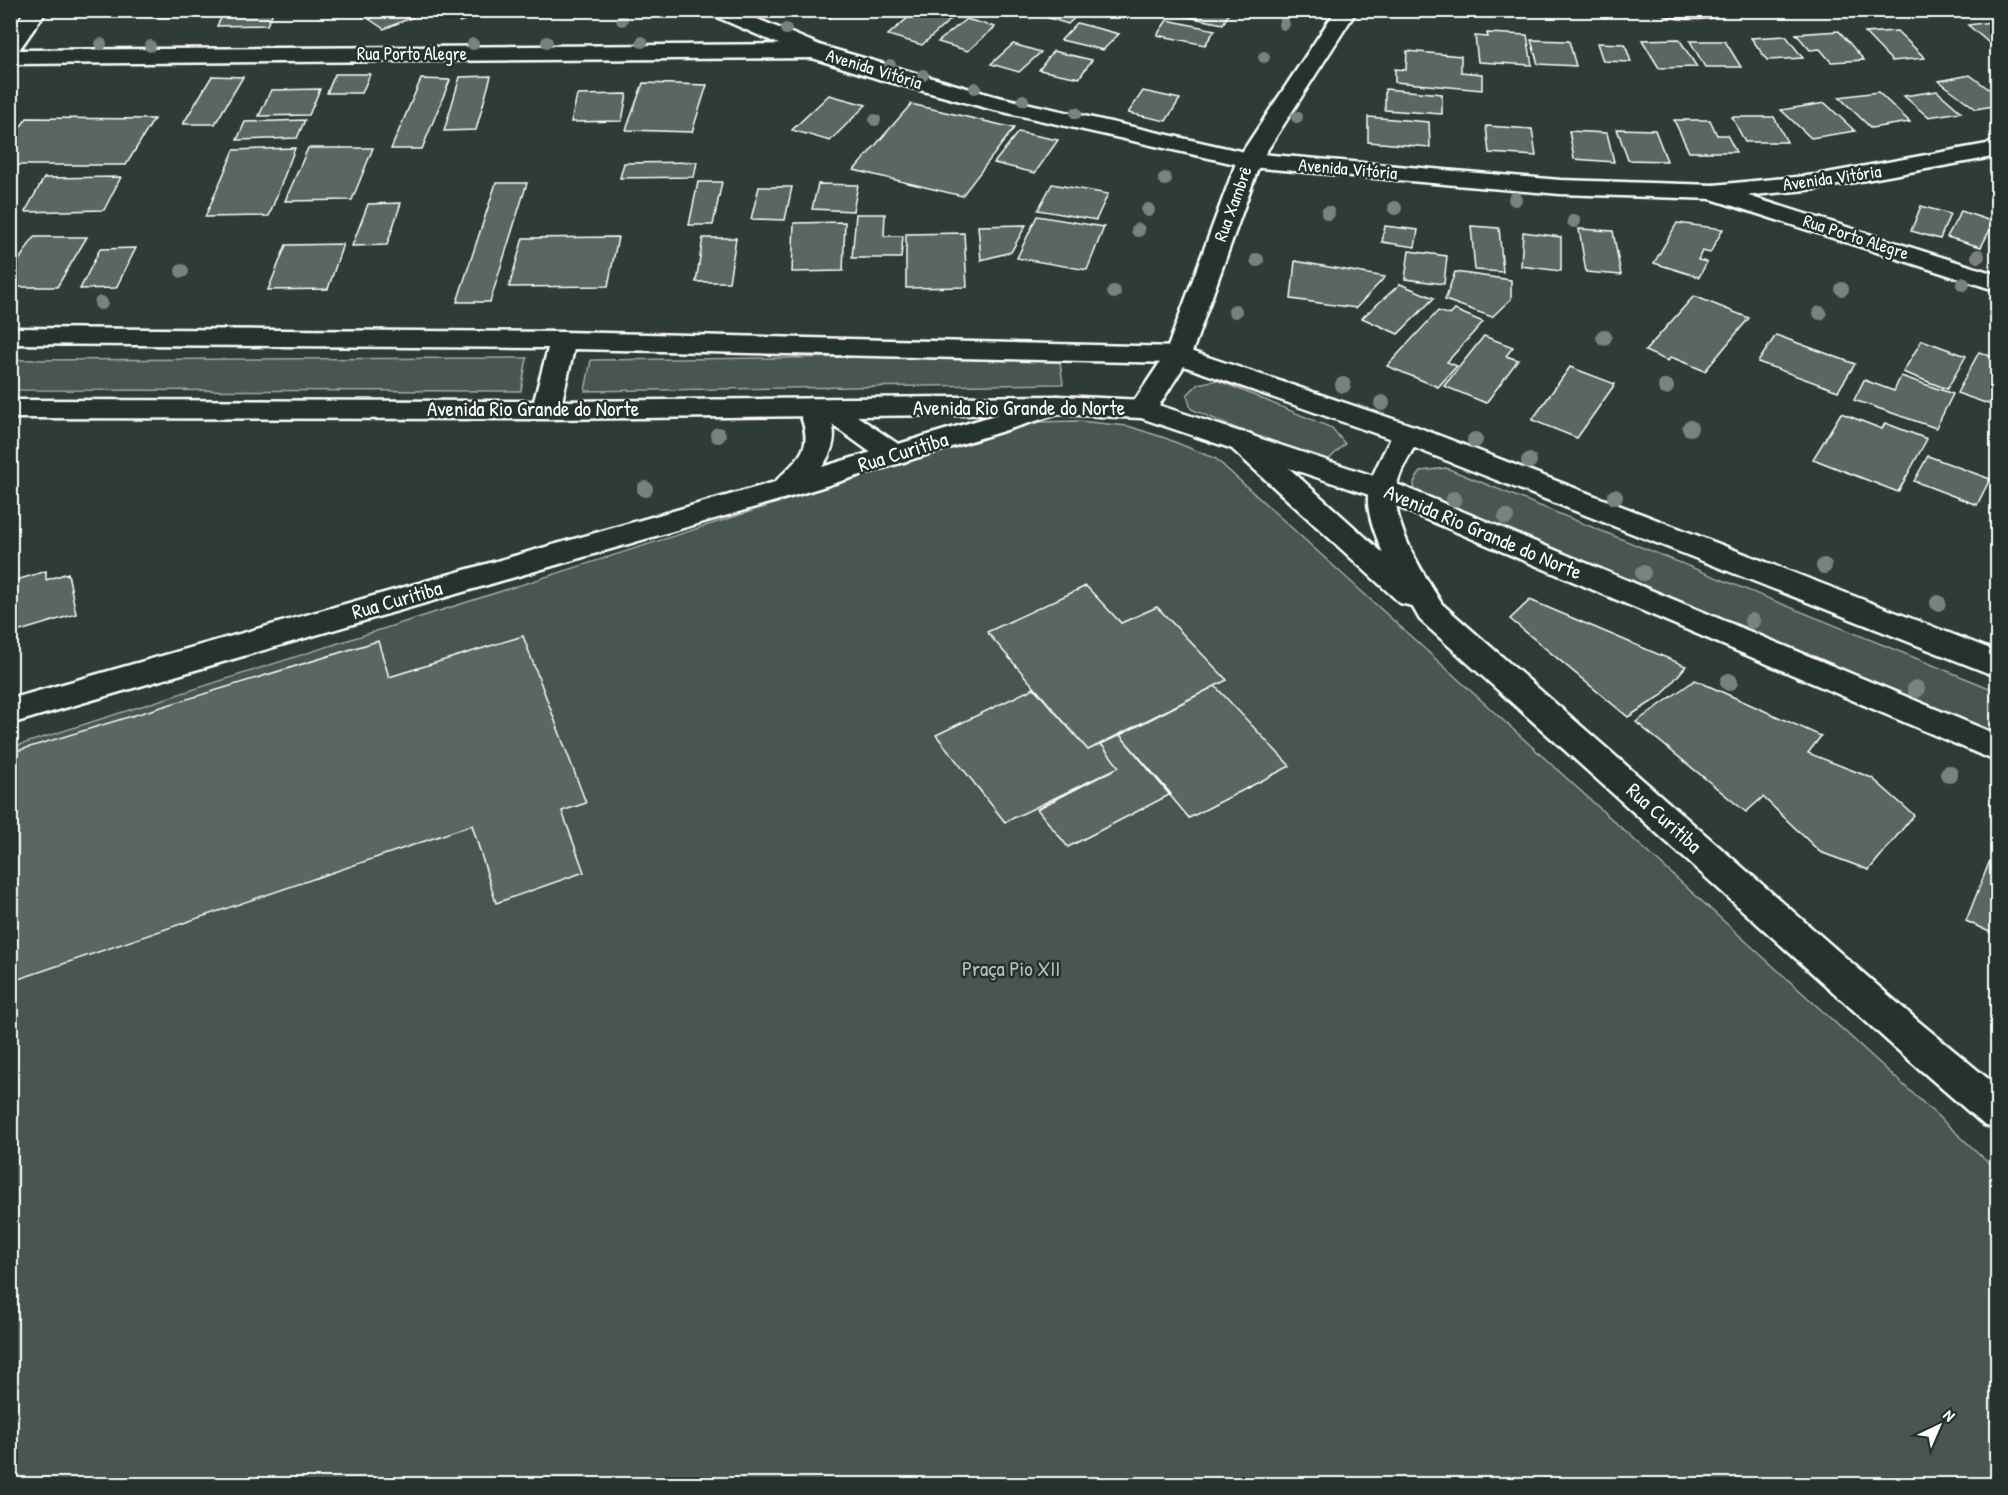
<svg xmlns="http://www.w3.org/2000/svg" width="2008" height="1495" font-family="'Patrick Hand',sans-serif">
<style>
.green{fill:#4a544f;stroke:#a4aaa7;stroke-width:1.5}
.building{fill:#5b6661;stroke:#fff;stroke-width:1.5}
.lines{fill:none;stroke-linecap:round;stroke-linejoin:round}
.minor-casing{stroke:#fff;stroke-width:5}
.tertiary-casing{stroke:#fff;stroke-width:5}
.secondary-casing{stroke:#fff;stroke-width:5}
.minor{fill:#26332d;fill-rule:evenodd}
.tertiary{fill:#26332d;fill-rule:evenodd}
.secondary{fill:#26332d;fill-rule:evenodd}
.tree{fill:#7a817e}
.labels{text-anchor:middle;stroke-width:5;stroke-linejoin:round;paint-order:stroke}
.far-street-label{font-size:18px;fill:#fff;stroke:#26332d}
.street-label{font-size:21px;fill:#fff;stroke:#26332d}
.park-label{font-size:21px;fill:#b7bbb9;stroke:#26332d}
</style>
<rect width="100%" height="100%" fill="#2f3b35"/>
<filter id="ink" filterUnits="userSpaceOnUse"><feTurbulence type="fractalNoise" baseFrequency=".0167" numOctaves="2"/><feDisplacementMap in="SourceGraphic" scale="12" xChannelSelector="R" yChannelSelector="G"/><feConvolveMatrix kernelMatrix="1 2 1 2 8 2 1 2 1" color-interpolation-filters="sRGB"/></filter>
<g filter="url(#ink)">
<path class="green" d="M1059,355L1063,384L585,391L591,360Z
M527,358L521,391L11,390V360Z
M1217,380L1332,428L1345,444L1327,461L1308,459L1191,409L1187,395L1198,384Z
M1079,421L1128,426L1165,438L1216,459L1997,1170V1484H11L10,748L1031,422Z
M1446,468L1997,691V737L1415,496L1414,482L1421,471Z"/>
<path class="building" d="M77,10H136L134,14L74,15Z
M151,10H209L206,16L147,17Z
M225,10H274L267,25L217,26Z
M353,10H379L362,17Z
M391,10H430L384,29L369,19Z
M444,10H488L460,22Z
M812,10H842L830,18Z
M917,10H957L960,11L922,45L888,35Z
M1030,10H1075L1081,12L1068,24L1029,12Z
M1175,10H1231L1223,24L1172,14Z
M966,19L995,27L968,51L938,42Z
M1167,20L1215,30L1205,45L1157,35Z
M1998,21V47L1995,48L1968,25Z
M1077,23L1119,34L1103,50L1061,40Z
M1839,31L1864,60L1831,62L1820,49L1810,50L1796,34Z
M1897,31L1925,58L1892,61L1865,33Z
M1487,33L1527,35L1532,65L1478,62L1475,36L1488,37Z
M1786,36L1803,58L1767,60L1751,38Z
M1679,39L1697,67L1659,68L1642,40Z
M1531,40L1569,41L1576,66L1538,64Z
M1690,41H1725L1741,67H1705Z
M1597,43L1625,44L1631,62L1603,61Z
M1013,44L1041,52L1019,72L991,64Z
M1053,51L1092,60L1079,78L1039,70Z
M1407,51L1461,56V72L1482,74V90L1395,82V69L1406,70Z
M335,74H370L362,93H327Z
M1970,75L1998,96V105L1976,109L1939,81Z
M212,76L243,77L215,124H183Z
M491,76L476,130L444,131L460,77Z
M421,79L450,80L422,149H391Z
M643,83L707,85L692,132L626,130Z
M320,89L309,115L259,116L271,90Z
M1385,89L1442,94V114L1385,110Z
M1143,91L1180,99L1166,121L1128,113Z
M1937,91L1961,112L1928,117L1904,96Z
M1878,92L1910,122L1871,128L1839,97Z
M627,94L622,121L571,122L577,95Z
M829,95L866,105L830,141L792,130Z
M1825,103L1855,131L1811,138L1781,110Z
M911,104L1014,128L962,196L854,170Z
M1368,117L1429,122L1430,147L1368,142Z
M1732,117H1774L1787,142H1745Z
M27,118L154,119L126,165H10V141Z
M305,120L297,138L237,140L245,122Z
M1674,120H1710L1717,135H1727L1736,152H1689Z
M1486,126L1532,129L1536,156L1489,153Z
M1617,129L1655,130L1667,161L1628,160Z
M1569,131L1607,133L1614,162L1574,159Z
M1018,132L1058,140L1035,173L994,163Z
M295,148L269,216L205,217L234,150Z
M308,148H373L352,200L285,201Z
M697,162L694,177L620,178L624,163Z
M121,177L104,210L25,212L44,178Z
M698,182H722L713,225H689Z
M496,183H527L490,302H457Z
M818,184L858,185L853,211L812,209Z
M1052,184L1108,194L1096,220L1038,210Z
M759,187H792L785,220L751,219Z
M401,203L387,245L352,246L368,204Z
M1921,206L1950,214L1940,239L1911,231Z
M1961,211L1994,222L1981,247L1947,237Z
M856,214H885L884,236H903L901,258H852Z
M1037,216L1104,227L1087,270L1017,258Z
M845,222L843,271L792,272L794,223Z
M1677,223L1723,229L1710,253L1702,251L1698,260L1707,262L1699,277L1654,263Z
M1026,225L1011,252L981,260L978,226Z
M1385,226L1418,230L1415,247L1382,242Z
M1471,226L1499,228L1503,272L1475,270Z
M1579,229L1613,231L1621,275L1586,272Z
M1523,232L1561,237V271L1521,266Z
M964,233L967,287L906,288V234Z
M34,237H87L57,287H10V274Z
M618,237L608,286L509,287L523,238Z
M703,238H736L729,282H696Z
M343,244L328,289L268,290L286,245Z
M136,248L116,288L80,289L100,249Z
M1409,251L1447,256L1444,284L1405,279Z
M1295,261L1385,277L1356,308L1291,299Z
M1455,272L1511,280V299L1492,317L1445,300Z
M1400,284L1434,298L1398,334L1362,318Z
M1694,296L1749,318L1705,371L1671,357L1668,361L1645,351Z
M1455,310L1483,322L1447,362L1457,366L1438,387L1387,366L1438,311L1450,315Z
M1776,335L1855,364L1838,391L1758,362Z
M1484,336L1513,347L1506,356L1518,360L1486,403L1444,386Z
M1922,340L1966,356L1947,389L1903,372Z
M1979,352L1998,359L1997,407L1957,393Z
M1570,367L1615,384L1577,438L1532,420Z
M1901,376L1953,394L1936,428L1854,400L1864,380L1894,391Z
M1841,413L1882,429L1885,423L1927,439L1898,492L1813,459Z
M1928,456L1990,479L1977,505L1914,481Z
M46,571V580L68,573L76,614L10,634V582Z
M1086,586L1121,623L1157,607L1227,680L1088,750L987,632Z
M1530,600L1686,666L1661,696L1628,717L1510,619Z
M523,636L586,803L562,811L584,872L496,903L472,825L10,982V753L378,641L389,677Z
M1695,680L1821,736L1808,753L1872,778L1914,815L1869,870L1820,852L1763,797L1746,812L1636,722Z
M1215,686L1290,766L1189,818L1120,735Z
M1034,688L1088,750L1101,744L1119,767L1005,822L936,735Z
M1120,735L1171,794L1068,847L1037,809L1119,767L1101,744Z
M1998,840V936L1966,921Z"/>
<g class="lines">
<defs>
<path id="minor" d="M26,10H47L19,50L814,44L822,46L825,51L822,56L814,58L10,64V31Z
M1336,10H1357L1261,160L1191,355L1153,415L1143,418L1133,415L1129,409L1165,355L1237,160Z
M1662,10H1724L1721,14C1705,19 1681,19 1665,14Z
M1714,185L1998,275V291L1705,197L1702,192L1705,187Z
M1058,396L1068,399L1072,405L1068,411L793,496L10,724V699L775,482C803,454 815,447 797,407L801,401L811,398L821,401C837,426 839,442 822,467Z
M1407,425L1417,427L1421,434C1413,451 1399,470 1396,489C1392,526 1423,573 1442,604L1918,1021L1998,1087V1130L1984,1125L1892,1045L1420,620L1412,606L1400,603L1231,448L1227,441L1231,434L1241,432L1251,434L1383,553C1358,494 1366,488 1393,434L1397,427Z"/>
<path id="tertiary" d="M707,10H736L822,46L994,96L1249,153L1560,180L1714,185L1816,175L1998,142V156L1816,189L1714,199L1560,194L1249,167L990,109L879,79L806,56L710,14Z"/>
<path id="secondary" d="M10,328L563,332L1178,347L1417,427L1998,652V677L1397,441L1175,363L574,349L562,401L1058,396L1143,400L1392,482L1998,735V762L1372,496L1141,418L1058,414L857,416L904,448L908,455L904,462L894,464L884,462L820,416L546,419L10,418V400L534,401L548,348L10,344Z"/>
</defs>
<use href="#minor" class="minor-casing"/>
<use href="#tertiary" class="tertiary-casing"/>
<use href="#secondary" class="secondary-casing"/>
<use href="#minor" class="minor"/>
<use href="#tertiary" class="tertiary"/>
<use href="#secondary" class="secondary"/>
</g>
<g class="tree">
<circle cx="622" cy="20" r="6"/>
<circle cx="1284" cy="24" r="6"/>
<circle cx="786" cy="29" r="6"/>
<circle cx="547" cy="42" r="6"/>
<circle cx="642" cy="42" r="6"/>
<circle cx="101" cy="44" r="6"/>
<circle cx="473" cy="44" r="6"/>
<circle cx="150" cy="46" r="6"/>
<circle cx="1264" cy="57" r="6"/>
<circle cx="890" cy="65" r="6"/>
<circle cx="923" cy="75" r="6"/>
<circle cx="975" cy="88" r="6"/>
<circle cx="1023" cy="100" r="6"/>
<circle cx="1076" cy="113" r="6"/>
<circle cx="1297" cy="117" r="6"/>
<circle cx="875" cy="120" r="6"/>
<circle cx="1165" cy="179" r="7"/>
<circle cx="1515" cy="199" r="7"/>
<circle cx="1395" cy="208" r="7"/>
<circle cx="1148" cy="210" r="7"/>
<circle cx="1328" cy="213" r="7"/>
<circle cx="1574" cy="221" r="7"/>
<circle cx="1138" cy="230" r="7"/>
<circle cx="1978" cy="256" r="7"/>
<circle cx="1257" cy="260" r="7"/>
<circle cx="182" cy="271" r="7"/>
<circle cx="1963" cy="284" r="7"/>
<circle cx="1842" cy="289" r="7"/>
<circle cx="1114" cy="292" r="7"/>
<circle cx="101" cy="303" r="7"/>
<circle cx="1235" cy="311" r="7"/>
<circle cx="1820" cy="313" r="7"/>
<circle cx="1604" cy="337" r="8"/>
<circle cx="1343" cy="385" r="8"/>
<circle cx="1666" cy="387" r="8"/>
<circle cx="1382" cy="403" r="8"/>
<circle cx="1690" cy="428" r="8"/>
<circle cx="718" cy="435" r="8"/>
<circle cx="1475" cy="440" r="8"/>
<circle cx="1529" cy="461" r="8"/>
<circle cx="645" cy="489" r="8"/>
<circle cx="1615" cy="497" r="8"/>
<circle cx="1454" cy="499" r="8"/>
<circle cx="1506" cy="517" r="8"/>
<circle cx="1824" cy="566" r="8"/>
<circle cx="1643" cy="573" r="8"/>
<circle cx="1938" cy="603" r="8"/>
<circle cx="1752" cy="621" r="8"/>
<circle cx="1729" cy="682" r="9"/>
<circle cx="1916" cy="689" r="9"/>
<circle cx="1949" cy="774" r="9"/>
</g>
</g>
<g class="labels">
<g class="far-street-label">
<text x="412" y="60">Rua Porto Alegre</text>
<text transform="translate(874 69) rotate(17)" y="6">Avenida Vitória</text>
<text transform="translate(1348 169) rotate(5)" y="6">Avenida Vitória</text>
<text transform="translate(1832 178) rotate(-8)" y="6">Avenida Vitória</text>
<text transform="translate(1233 204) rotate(-70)" y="6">Rua Xambrê</text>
<text transform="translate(1856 237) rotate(18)" y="6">Rua Porto Alegre</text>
</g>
<g class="street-label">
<text x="1019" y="415">Avenida Rio Grande do Norte</text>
<text x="533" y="416">Avenida Rio Grande do Norte</text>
<text transform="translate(903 452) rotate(-17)" y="7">Rua Curitiba</text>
<text transform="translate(1483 532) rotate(23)" y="7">Avenida Rio Grande do Norte</text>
<text transform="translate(397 600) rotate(-16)" y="7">Rua Curitiba</text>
<text transform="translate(1664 818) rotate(42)" y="7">Rua Curitiba</text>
</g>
<g class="park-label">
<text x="1011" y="976">Praça Pio XII</text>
</g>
</g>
<rect width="2008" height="1495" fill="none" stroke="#26332d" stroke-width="36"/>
<rect x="18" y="18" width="1972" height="1459" fill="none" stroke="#fff" stroke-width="2" filter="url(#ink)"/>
<g transform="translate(1939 1426) rotate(44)" stroke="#26332d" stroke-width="4.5" paint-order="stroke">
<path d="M0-4.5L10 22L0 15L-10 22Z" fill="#ffffff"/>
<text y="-9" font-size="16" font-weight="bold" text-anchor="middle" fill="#ffffff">N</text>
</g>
</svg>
